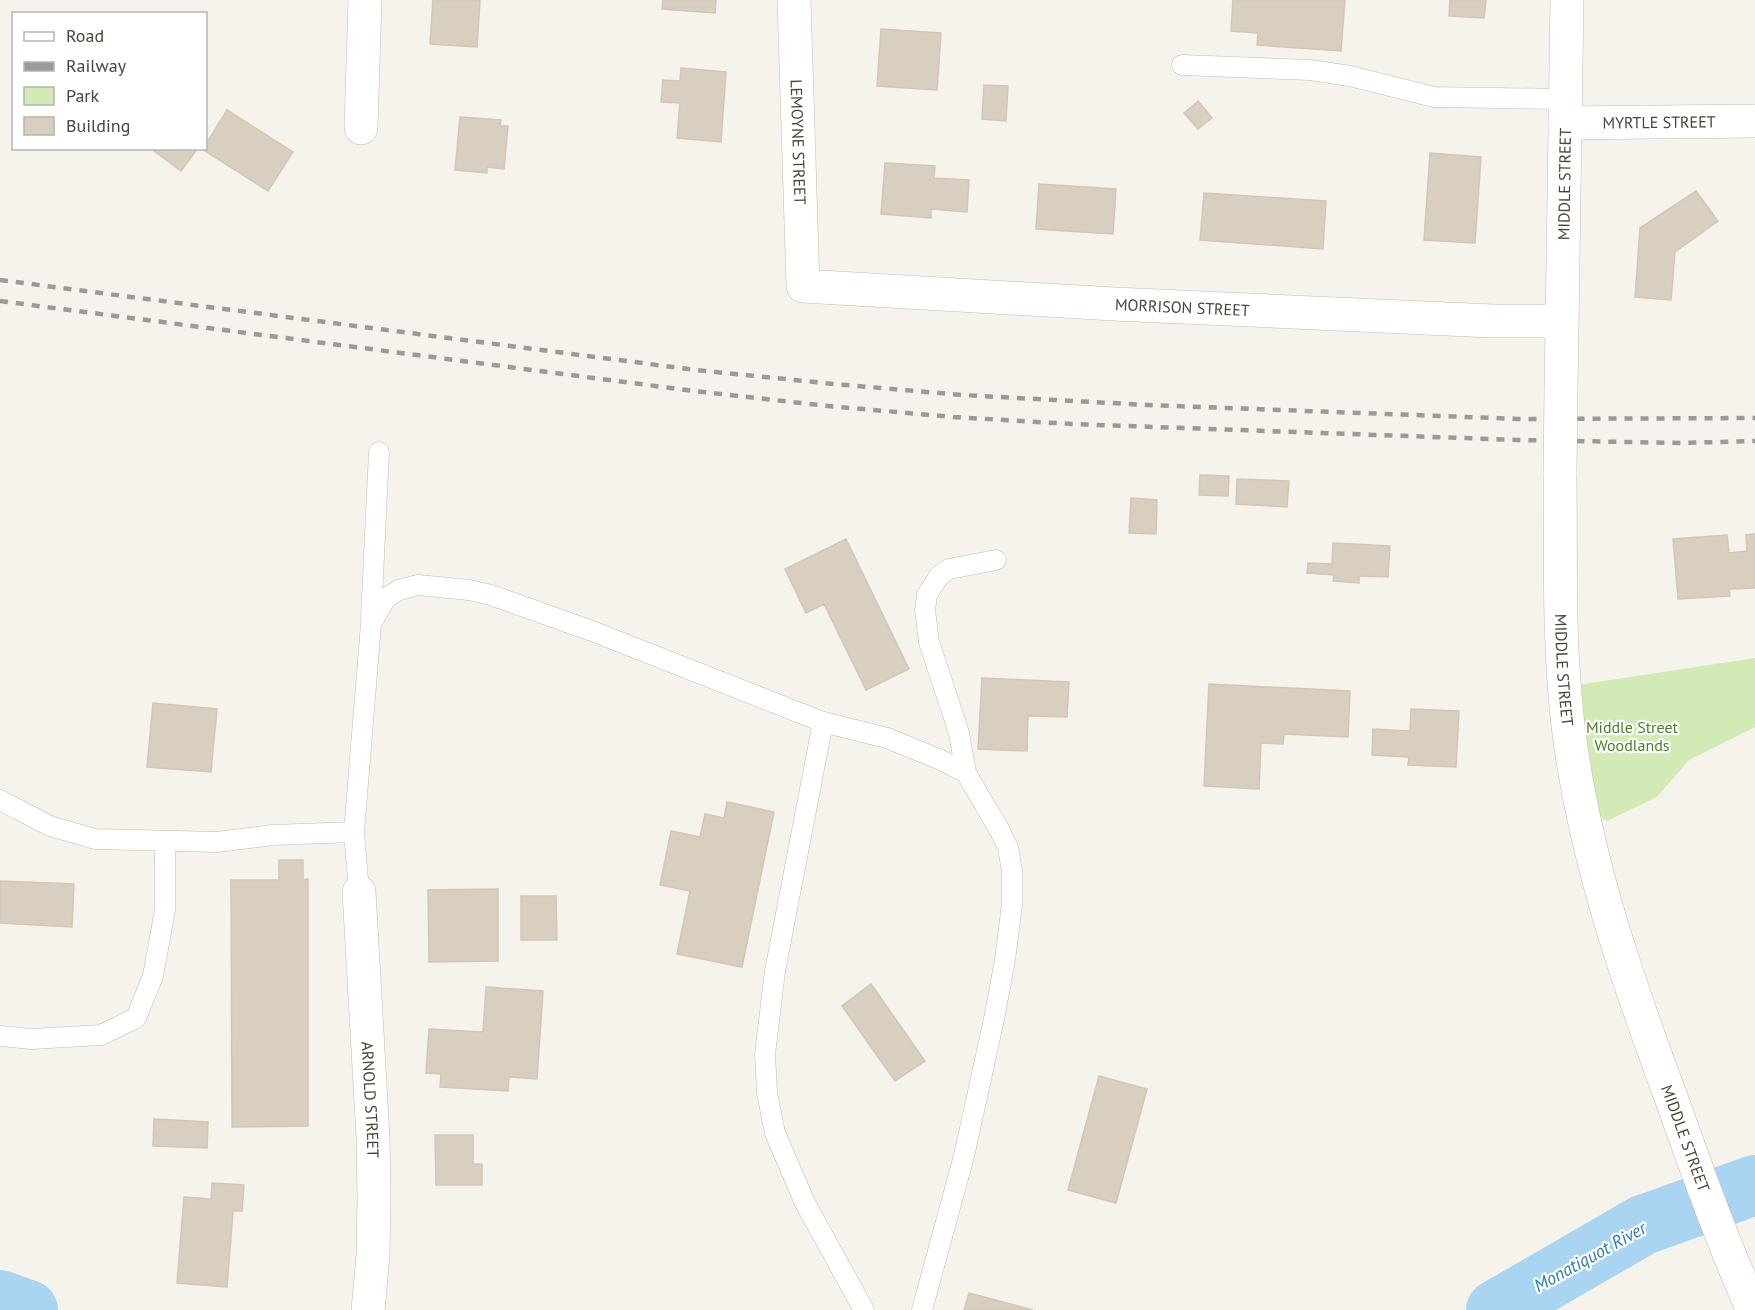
<svg xmlns="http://www.w3.org/2000/svg" width="1755" height="1310" font-family="'PT Sans',sans-serif">
<style>
.green{fill:#d2eab5}
.lines{fill:none;stroke-linecap:round;stroke-linejoin:round}
.river{stroke:#a9d4f2;stroke-width:60}
.building{fill:#d8cfc1;stroke:#d3c7b4;stroke-width:1.5}
.service-casing{stroke:#c2bbae;stroke-width:21}
.minor-casing{stroke:#c2bbae;stroke-width:34}
.tertiary-casing{stroke:#c2bbae;stroke-width:34}
.service{stroke:#fff;stroke-width:20}
.minor{stroke:#fff;stroke-width:33}
.tertiary{stroke:#fff;stroke-width:33}
.rail{stroke:#9a9a9a;stroke-width:4.5;stroke-dasharray:8 8;stroke-linecap:butt}
.tertiary-bridge-casing{stroke:#c2bbae;stroke-width:34;stroke-linecap:butt}
.tertiary-bridge{stroke:#fff;stroke-width:33}
.labels{text-anchor:middle;stroke-width:4.5;stroke-linejoin:round;paint-order:stroke}
.street-label{font-size:16px;fill:#4b4439;stroke:#fff}
.park-label{font-size:16px;fill:#4a7f2a;stroke:#fff}
.water-label{font-size:18px;font-style:italic;fill:#2e7ab2;stroke:#fff}
</style>
<rect width="100%" height="100%" fill="#f6f3ec"/>
<path class="green" d="M1755,658V727L1689,760L1657,797L1607,821L1582,807L1564,687Z"/>
<g class="lines">
<path class="river" d="M0,1300L28,1310
M1496,1310L1643,1225L1755,1185"/>
</g>
<path class="building" d="M433,0H480L477,47L430,44Z
M663,0H716L715,13L662,9Z
M1233,0H1345L1341,51L1257,45L1258,33L1231,31Z
M1450,0H1486L1484,18L1449,16Z
M881,29L941,33L937,90L877,86Z
M681,68L726,72L721,142L677,138L680,103L661,102L663,80L680,81Z
M984,85L1008,86L1006,121L982,119Z
M1198,101L1212,118L1198,129L1184,113Z
M227,110L293,152L268,191L202,149L206,148V144Z
M460,117L501,120L500,126H508L504,169L487,167V173L455,170Z
M150,148H198L181,171Z
M1430,153L1481,157L1475,243L1424,240Z
M885,163L935,166L934,178L969,180L967,212L931,209V218L881,214Z
M1039,184L1116,189L1113,234L1036,229Z
M1696,191L1718,221L1675,252L1671,300L1635,297L1640,228Z
M1204,193L1326,201L1323,249L1200,240Z
M1200,475L1229,476L1228,496L1199,495Z
M1237,479L1289,481L1287,507L1236,504Z
M1131,498L1157,500L1156,534L1129,533Z
M1755,534V588L1729,589L1730,596L1678,599L1673,539L1727,535L1729,553L1747,551L1746,535Z
M846,539L909,669L866,690L824,604L806,613L785,569Z
M1333,543L1390,546L1388,577L1359,576V583L1333,581L1334,575L1307,573L1308,563L1332,564Z
M982,678L1069,682L1067,717L1028,716L1027,751L978,749Z
M1209,684L1350,691L1348,737L1284,734L1283,744L1261,743L1259,789L1204,786Z
M153,703L217,709L211,772L147,767Z
M1411,709L1459,711L1456,767L1408,765L1409,757L1372,755L1373,729L1410,731Z
M727,802L774,812L742,967L677,954L690,891L660,885L671,831L700,837L705,814L724,818Z
M279,860H303V880L308,879V1126L232,1127L231,880H279Z
M0,881L74,884L72,927L0,923Z
M498,889V961L429,962L428,890Z
M521,896H556L557,940H521Z
M871,984L925,1061L895,1081L842,1006Z
M486,987L543,991L537,1079L509,1077L508,1091L440,1087L441,1074L426,1073L429,1029L483,1032Z
M1099,1076L1147,1089L1116,1203L1068,1190Z
M154,1119L208,1122L207,1148L153,1146Z
M435,1135H473V1164H482V1185H436Z
M212,1183L244,1185L242,1211H233L227,1287L177,1283L184,1197L211,1199Z
M969,1293L1033,1310H964Z"/>
<g class="lines">
<defs>
<path id="service" d="M1182,65L1310,70L1350,76L1434,97L1565,99
M371,618L379,452
M823,722L775,971L765,1054L767,1093L775,1133L805,1203L864,1310
M0,800L50,826L95,839L217,842L273,835L354,832
M359,892L354,832L371,624L386,598L399,590L418,585L469,590L491,595L592,631L823,722L887,738L941,760L966,773
M0,1036L32,1039L101,1035L136,1018L153,976L165,910V841
M922,1310L964,1156L994,1019L1005,960L1012,904V871L1008,848L1000,831L966,773L959,733L929,642L925,610L927,595L939,576L949,569L996,560"/>
<g id="minor">
<path id="s1" d="M794,0L803,286L1114,304L1492,321H1562"/>
<path id="s2" d="M1565,123L1755,121"/>
<path d="M361,128L365,0"/>
<path id="s3" d="M359,892L373,1137L374,1197L373,1255L368,1310"/>
</g>
<g id="tertiary">
<path id="s4" d="M1561,391L1567,0"/>
<path id="s5" d="M1560,472C1561,556 1558,641 1568,725C1584,857 1627,979 1673,1103C1698,1173 1723,1243 1753,1310"/>
</g>
</defs>
<use href="#service" class="service-casing"/>
<use href="#minor" class="minor-casing"/>
<use href="#tertiary" class="tertiary-casing"/>
<use href="#service" class="service"/>
<use href="#minor" class="minor"/>
<use href="#tertiary" class="tertiary"/>
<path class="rail" d="M0,280L696,370L834,384L962,395L1148,405L1520,419L1755,418
M0,301L694,391L828,406L953,417L1072,424L1518,440L1681,443L1755,441"/>
<defs>
<path id="tertiary-bridge" d="M1560,472L1561,391"/>
</defs>
<use href="#tertiary-bridge" class="tertiary-bridge-casing"/>
<use href="#tertiary-bridge" class="tertiary-bridge"/>
</g>
<g class="labels">
<g class="street-label">
<text dy="6" stroke="none"><textPath href="#s2" startOffset="94">MYRTLE STREET</textPath></text>
<text dy="6" stroke="none"><textPath href="#s1" startOffset="142">LEMOYNE STREET</textPath></text>
<text dy="6" stroke="none"><textPath href="#s4" startOffset="207">MIDDLE STREET</textPath></text>
<text dy="6" stroke="none"><textPath href="#s1" startOffset="666">MORRISON STREET</textPath></text>
<text dy="6" stroke="none"><textPath href="#s5" startOffset="198">MIDDLE STREET</textPath></text>
<text dy="6" stroke="none"><textPath href="#s3" startOffset="208">ARNOLD STREET</textPath></text>
<text dy="6" stroke="none"><textPath href="#s5" startOffset="684">MIDDLE STREET</textPath></text>
</g>
<g class="park-label">
<text x="1632" y="733">Middle Street<tspan x="1632" dy="18">Woodlands</tspan></text>
</g>
<g class="water-label">
<text transform="translate(1590 1257) rotate(-29)" y="6">Monatiquot River</text>
</g>
</g>
<rect x="12" y="12" width="195" height="138" fill="#ffffff" stroke="#b7b4b0" stroke-width="1.5"/>
<rect x="24" y="32" width="30" height="9" fill="#ffffff" stroke="#b7b4b0" stroke-width="1.5"/>
<text x="66" y="42" font-size="18" fill="#4b4439">Road</text>
<rect x="24" y="62" width="30" height="9" fill="#9a9a9a" stroke="#b7b4b0" stroke-width="1.5"/>
<text x="66" y="72" font-size="18" fill="#4b4439">Railway</text>
<rect x="24" y="87" width="30" height="18" fill="#d2eab5" stroke="#b7b4b0" stroke-width="1.5"/>
<text x="66" y="102" font-size="18" fill="#4b4439">Park</text>
<rect x="24" y="117" width="30" height="18" fill="#d8cfc1" stroke="#b7b4b0" stroke-width="1.5"/>
<text x="66" y="132" font-size="18" fill="#4b4439">Building</text>
</svg>
